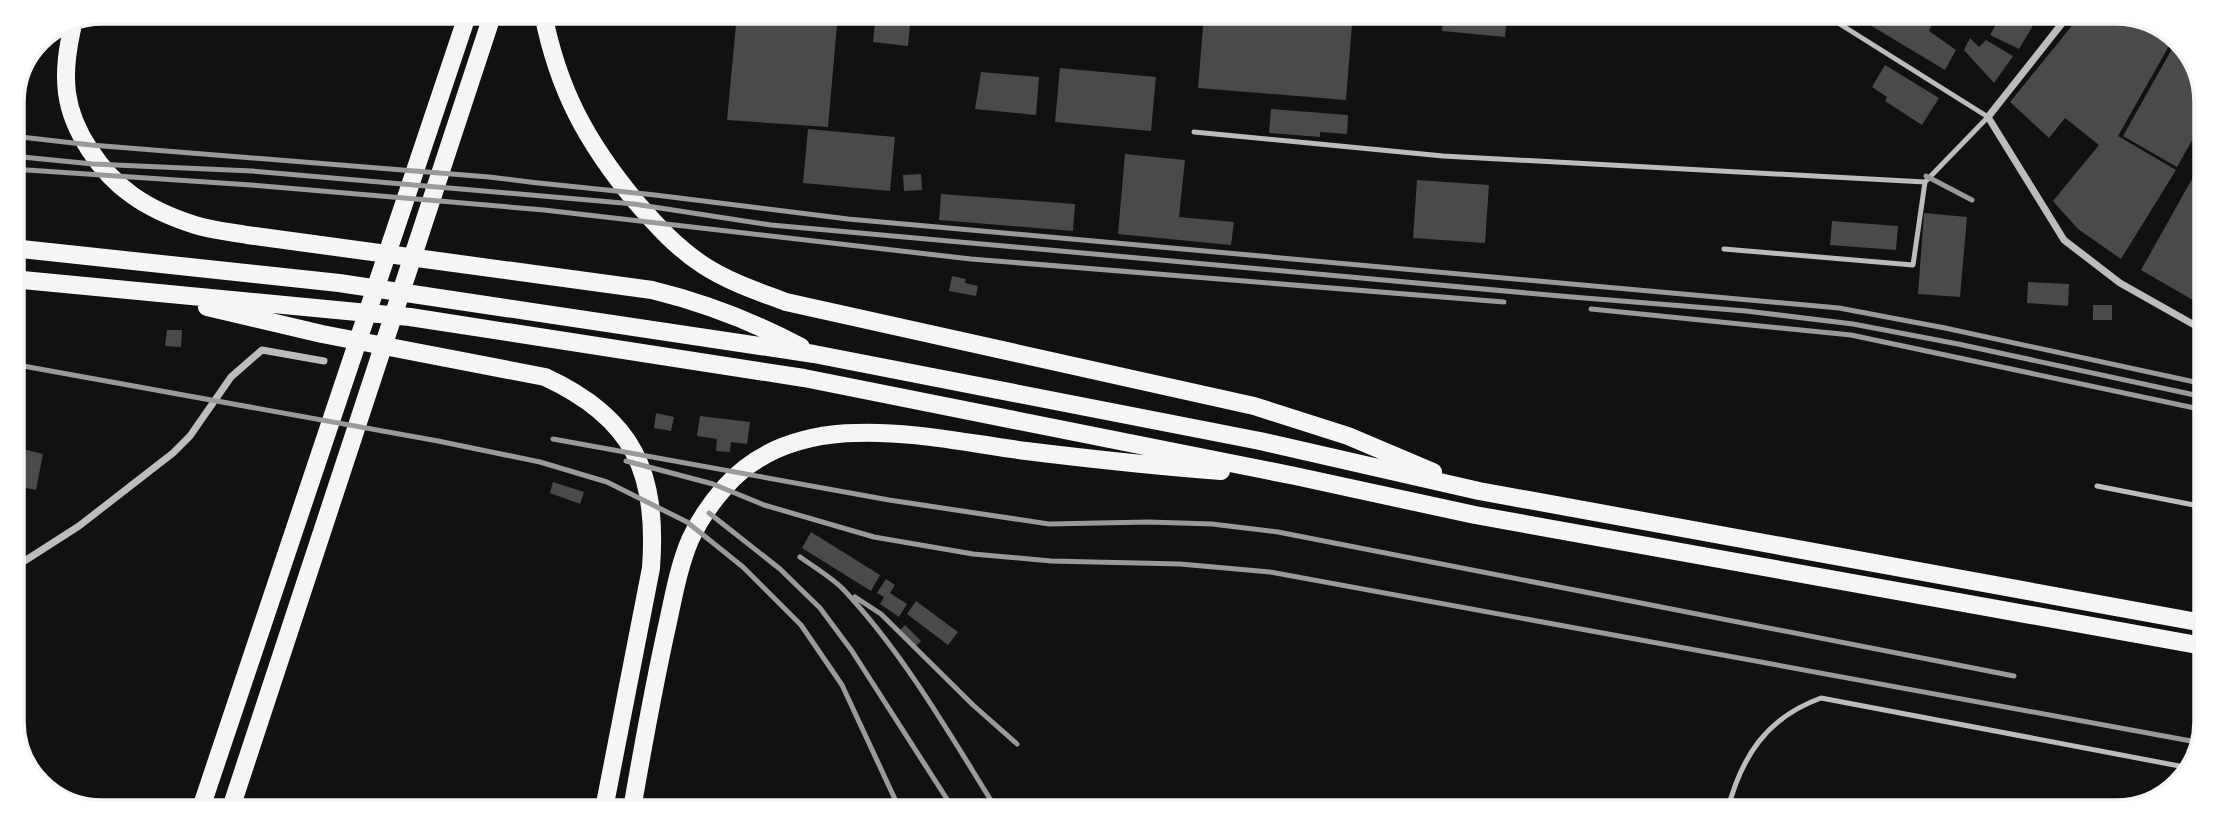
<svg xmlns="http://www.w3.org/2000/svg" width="2219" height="825" font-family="'PT Sans Narrow',sans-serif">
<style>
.building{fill:#4a4a4a}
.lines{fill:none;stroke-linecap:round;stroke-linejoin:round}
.service{stroke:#bcbcbc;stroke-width:5}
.minor{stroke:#bcbcbc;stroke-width:7}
.trunk{stroke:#f5f5f5;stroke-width:18}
.rail{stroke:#9a9a9a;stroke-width:5}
.rim{fill:none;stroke:#f5f5f5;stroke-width:3.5}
</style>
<rect width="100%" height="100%" fill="#111"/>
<path class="building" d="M592,13L680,14V21L592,15Z
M737,14H838L828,127L727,120Z
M876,14H911L908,46L873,42Z
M1204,15H1243L1352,24L1346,100L1198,88Z
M1443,15L1507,16L1505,37L1442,31Z
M1855,16L1930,17L1934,20L1929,31L1956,50L1945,70Z
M2000,17H2027L2035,22L2019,49L1990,35Z
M2079,17H2146L2174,37L2118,136L2176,170L2121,259L2078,229L2053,201L2099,145L2065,118L2049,138L2010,102Z
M1970,38L1979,47L1986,40L2013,56L1994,83L1964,50Z
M2177,40L2188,47L2207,96L2206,132L2199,128L2177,167L2123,136Z
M1885,65L1939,98L1922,125L1885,101L1887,97L1872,87Z
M1060,68L1156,77L1151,131L1055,122Z
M981,72L1039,77L1036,115L975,109Z
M1271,109L1348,115L1347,134L1320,132V137L1269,133Z
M808,129L895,137L890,191L803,183Z
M1125,154L1185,160L1179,217L1234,222L1231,245L1118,234Z
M2206,154L2205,307L2141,270Z
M921,174L922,190L904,191L903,175Z
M1417,180L1489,185L1485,243L1413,238Z
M941,194L1075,204L1073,231L939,220Z
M1924,213L1967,217L1960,297L1918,294Z
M1832,221L1898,226L1896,250L1830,245Z
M952,276L966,279L965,283L978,286L976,296L949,291Z
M2028,282L2069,284L2068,306L2027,303Z
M2093,305H2112V320H2093Z
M167,330H182L181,347L165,346Z
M656,413L674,417L671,431L654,428Z
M700,416L750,422L747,444L731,442L730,452L716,451L717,439L697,436Z
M23,449L43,454L36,490L15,486Z
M553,482L584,492L580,504L550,493Z
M811,532L880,575L871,591L802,548Z
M886,579L895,585L890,593L907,604L899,617L880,604L884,597L877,593Z
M916,601L958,632L948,645L907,614Z
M905,625L921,641L916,646L900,630Z"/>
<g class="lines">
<path class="service" d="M1194,132L1443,156L1925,182
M1724,249L1913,265L1925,182L1988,117L1827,16
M2097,486L2204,507
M1727,812C1741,757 1766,718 1821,698L2190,768"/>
<path class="minor" d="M2067,17L1988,117L2064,240L2120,283L2205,331
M12,569L79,526L173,453L190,436L231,377L262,350L324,361"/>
<path class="trunk" d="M543,13C558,90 587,143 637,203C657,226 677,248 703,265C729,282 757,291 786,302L1254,406L1348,436L1433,472
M73,24C68,47 64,69 67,93C72,131 101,173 132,195C150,208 173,218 195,225C211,230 230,232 247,235L652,290C705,303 754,322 801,347
M12,248L339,283L814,354L1260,441L1479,491L2203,623
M12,279L410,317L804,378L1295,476L1475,515L2203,646
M207,307L322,334L545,377C634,418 658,473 651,568L604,809
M201,808L468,13
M231,808L493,13
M632,809C643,746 654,684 668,622C674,594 679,566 690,540C699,520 711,503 725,487C799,403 929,438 1026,451C1091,459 1156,466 1221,471"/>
<path class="rail" d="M12,136L91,145L489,177L538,183
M12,156L93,164L252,171L634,204L771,225L1572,297L1746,311L1853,324L1958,344L2204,397
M12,169L251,185L544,210L971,259L1504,302
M1926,176L1972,200
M529,182L655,195L848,219L1839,308L1945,328L2204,384
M1591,309L1851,335L2204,410
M12,364L438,441L540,462L607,482L687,522L743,567L801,625L842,685L900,810
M553,439L889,500L1049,524L1148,522L1212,524L1278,532L2014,676
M626,461L713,484L764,505L874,537L973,554L1051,561L1180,564L1270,572L2202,743
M709,513L780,569L820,608L852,651L954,810
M800,557C814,567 831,577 843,589C905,655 950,735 997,810
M855,597L881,614L973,705L1017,744"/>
</g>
<path d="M0 0H2219V825H0ZM102 24H2116A78 78 0 0 1 2194 102V722A78 78 0 0 1 2116 800H102A78 78 0 0 1 24 722V102A78 78 0 0 1 102 24Z" fill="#fff" fill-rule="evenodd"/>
<path class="rim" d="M102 24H2116A78 78 0 0 1 2194 102V722A78 78 0 0 1 2116 800H102A78 78 0 0 1 24 722V102A78 78 0 0 1 102 24Z"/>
</svg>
